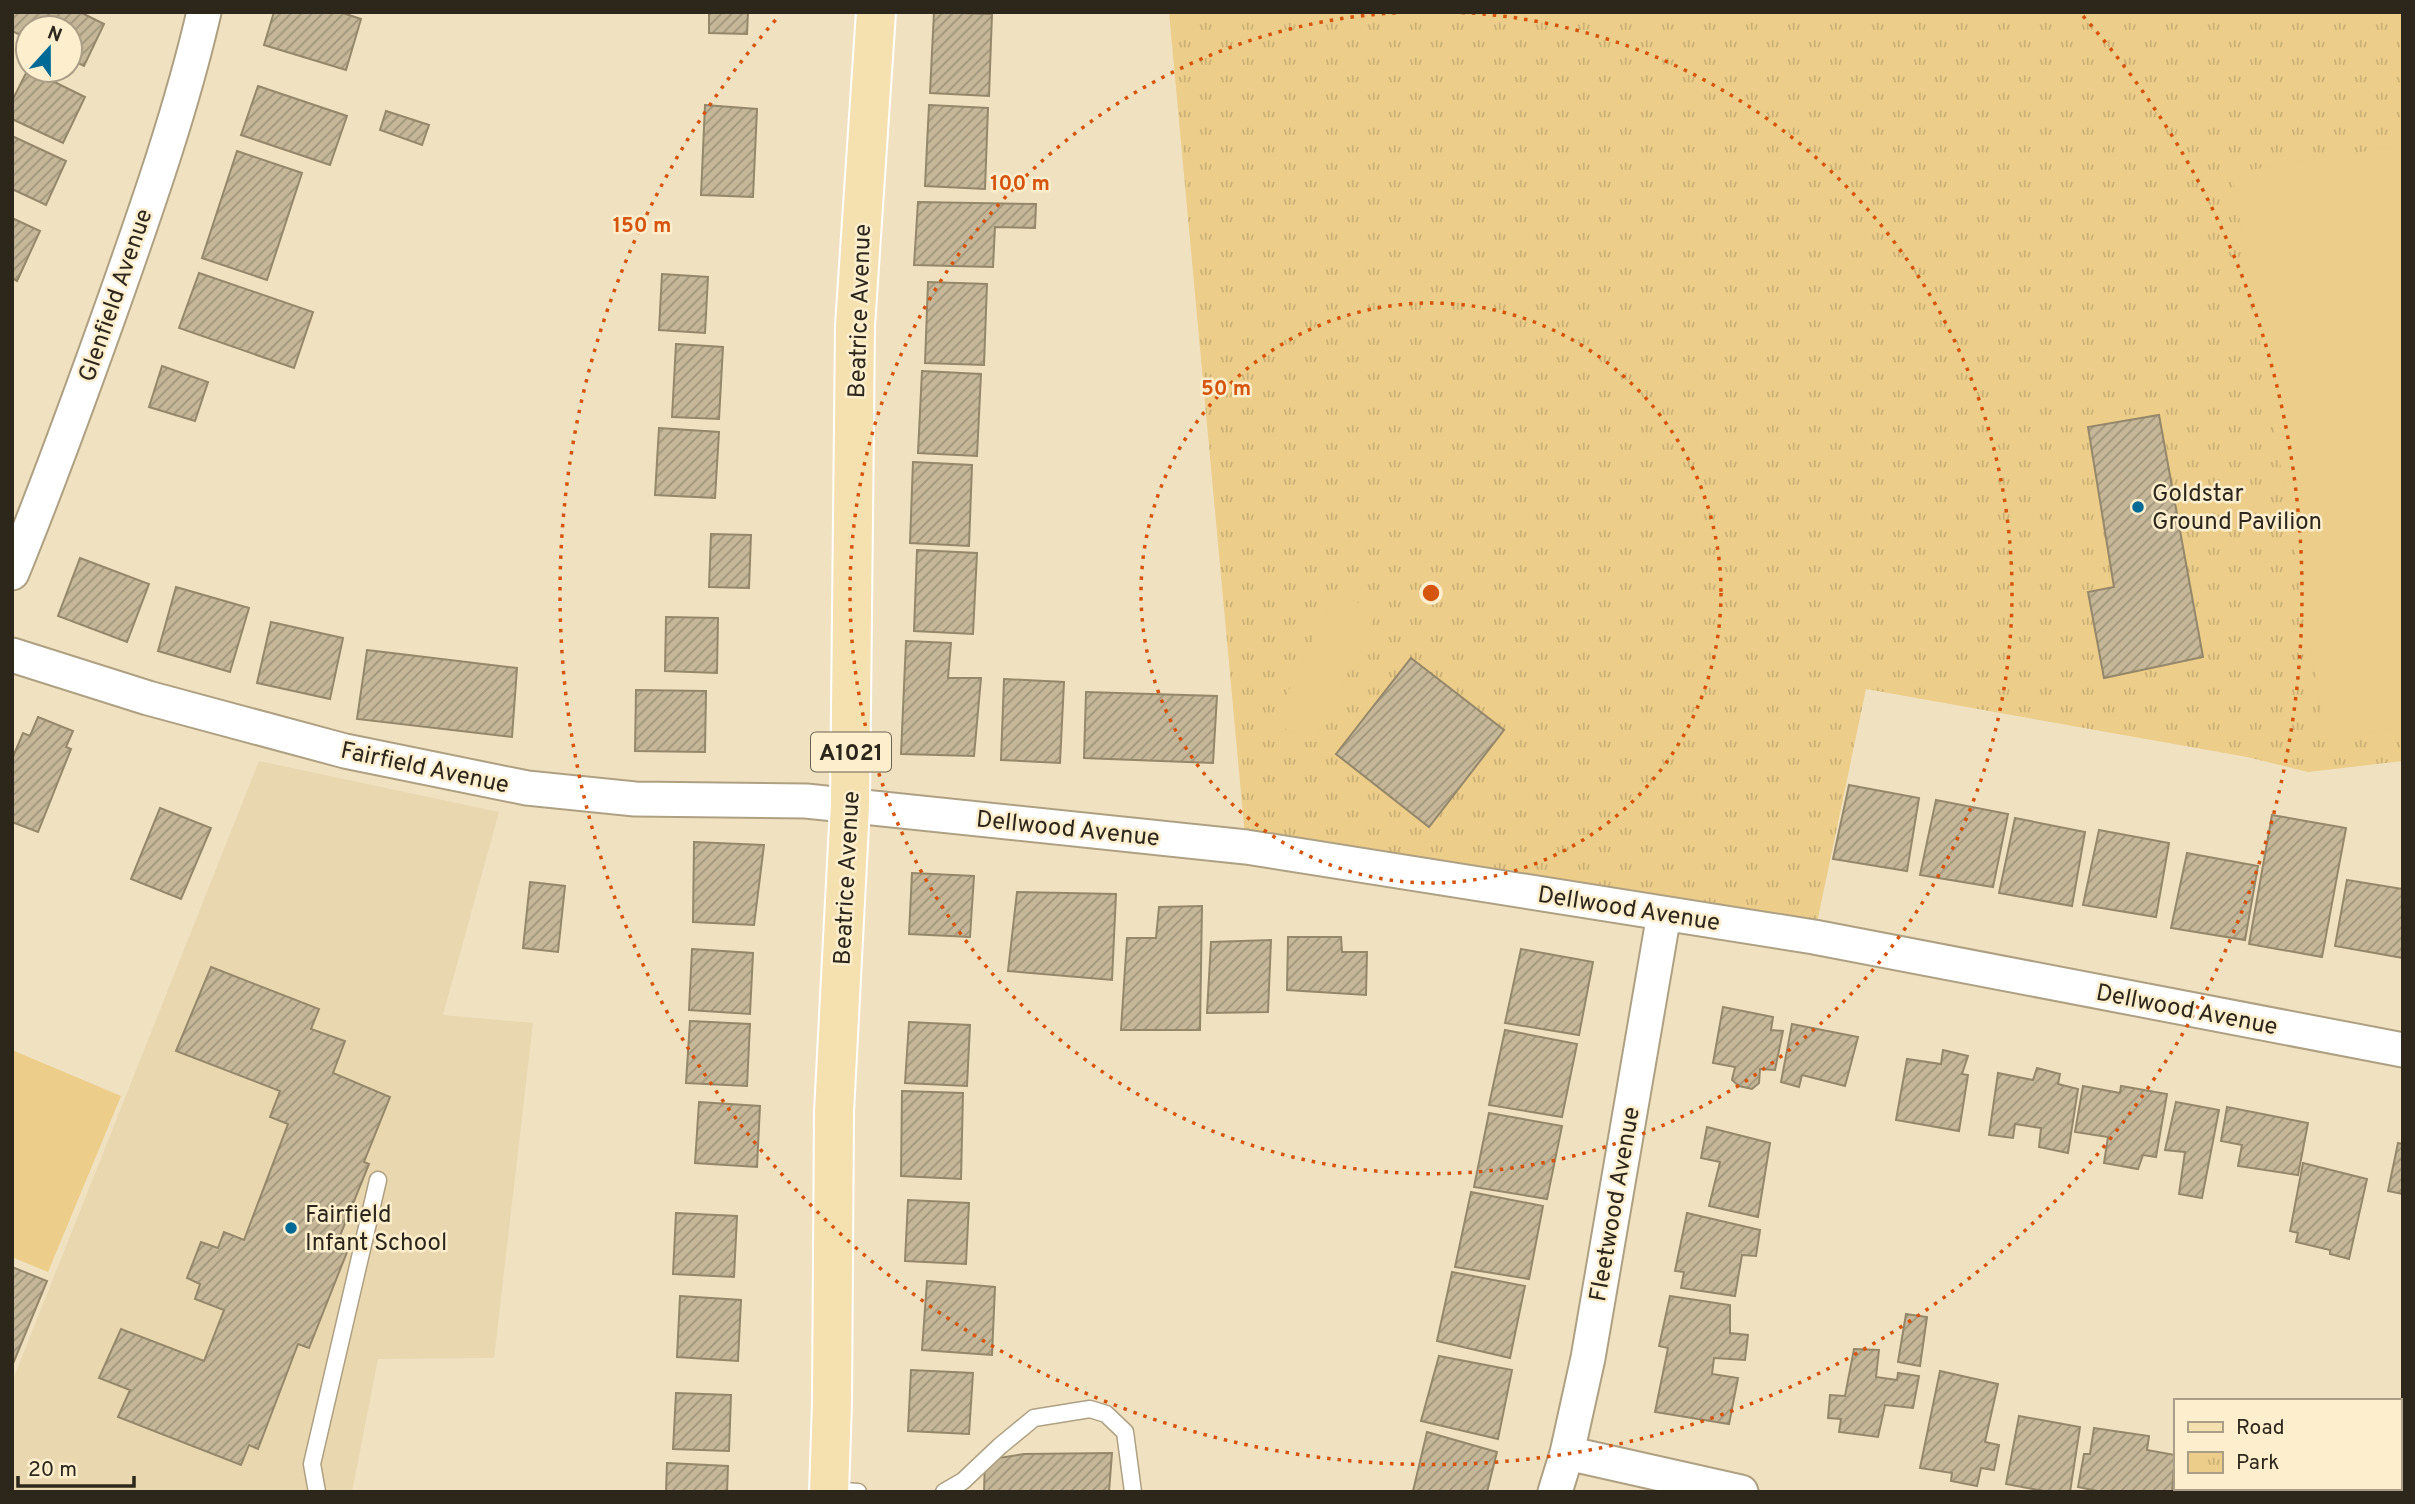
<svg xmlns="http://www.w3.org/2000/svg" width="2415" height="1504" font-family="Overpass,sans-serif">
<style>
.built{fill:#e9d7b0}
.park{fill:url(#park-tufts)}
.pitch{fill:#eccd89}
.building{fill:url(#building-hatch);stroke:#95876a;stroke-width:2}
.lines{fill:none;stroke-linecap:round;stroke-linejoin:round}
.service-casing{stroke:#aea082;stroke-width:19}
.minor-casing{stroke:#aea082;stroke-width:37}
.primary-casing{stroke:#fff;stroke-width:42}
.service{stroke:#fff;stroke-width:16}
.minor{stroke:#fff;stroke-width:33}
.primary{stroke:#f5e0af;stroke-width:38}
.ring{fill:none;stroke:#d5540e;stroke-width:3.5;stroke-dasharray:3.5 7}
.poi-dot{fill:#006a97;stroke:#fdeece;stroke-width:2.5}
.labels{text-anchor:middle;stroke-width:5;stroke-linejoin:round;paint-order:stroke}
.shield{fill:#fdeece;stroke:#6b6351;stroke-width:2}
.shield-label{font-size:23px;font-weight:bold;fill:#2d271b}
.street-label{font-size:24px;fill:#2d271b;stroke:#fdeece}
.poi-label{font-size:24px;fill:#2d271b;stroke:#fdeece;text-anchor:start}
.centre{fill:#d5540e;stroke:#fdeece;stroke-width:3.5}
.ring-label{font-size:21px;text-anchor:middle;font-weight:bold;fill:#d5540e;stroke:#fdeece;stroke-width:5;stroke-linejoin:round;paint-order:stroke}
</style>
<defs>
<pattern id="park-tufts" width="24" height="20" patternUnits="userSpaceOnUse" patternTransform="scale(1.75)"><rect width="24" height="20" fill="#eccd89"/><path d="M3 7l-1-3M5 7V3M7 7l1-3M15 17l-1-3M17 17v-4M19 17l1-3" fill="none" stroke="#cbb076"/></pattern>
<pattern id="building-hatch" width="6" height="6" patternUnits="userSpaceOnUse" patternTransform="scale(1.75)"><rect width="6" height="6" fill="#c5b798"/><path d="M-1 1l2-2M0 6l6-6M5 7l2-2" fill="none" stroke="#a0957b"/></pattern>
</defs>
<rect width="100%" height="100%" fill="#f0e1c1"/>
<path class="built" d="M259,761L499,812L443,1015L533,1023L494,1358L378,1359L352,1492H12V1382Z"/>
<path class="park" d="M1169,12H2403V761L2308,772L2247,757L1866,689L1814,937L1246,847Z"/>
<path class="pitch" d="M2403,145V727L2326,740L2232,173Z
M1336,592L1377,612L1314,743L1273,723Z
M12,1050L121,1096L48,1272L12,1257Z"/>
<path class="building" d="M12,12H80L104,24L84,66L70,59V28H28V39L12,31Z
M274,12H340L361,19L346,70L264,45Z
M709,12H748L747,34L709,33Z
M934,12L992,14L989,96L930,93Z
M28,69L85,97L63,143L12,119V101Z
M258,86L347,116L330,165L241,135Z
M705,105L757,109L753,197L701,195Z
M929,105L988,108L985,189L925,186Z
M386,111L429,125L422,145L380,130Z
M12,136L66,161L46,205L12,189Z
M237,151L302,173L267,280L202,258Z
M918,202L1036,204L1035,228L995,227L993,267L914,265Z
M12,218L40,231L17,281L12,278Z
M199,273L313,312L294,368L179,328Z
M662,274L708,277L705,333L659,330Z
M928,282L987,284L984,365L925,363Z
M676,344L723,347L719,419L672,417Z
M162,366L208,382L195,421L149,407Z
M922,371L981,374L977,456L918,453Z
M2159,415L2203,657L2104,678L2088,592L2114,587L2088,427Z
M659,428L719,432L715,498L655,495Z
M913,462L972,465L969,546L910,543Z
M711,534L751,535L749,588L709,587Z
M917,550L977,553L973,634L914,631Z
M80,558L149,584L127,642L58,616Z
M176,587L249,608L230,672L158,651Z
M666,617L718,618L717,673L665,671Z
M271,622L343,638L330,699L257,683Z
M906,641L951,643L948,678H981L974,756L901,754Z
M367,650L517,668L512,737L357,719Z
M1411,658L1504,730L1429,827L1336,754Z
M1004,679L1064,682L1060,763L1001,760Z
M636,690L706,691L705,752L635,751Z
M1086,692L1217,696L1213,763L1084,758Z
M38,717L73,731L66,747L71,749L38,832L12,822V759L23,733L30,736Z
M1849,785L1919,798L1907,871L1833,859Z
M1936,800L2008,814L1993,887L1920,875Z
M160,808L211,828L181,899L131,879Z
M2272,815L2346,828L2322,957L2249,944Z
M2015,818L2085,832L2072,906L1999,893Z
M2099,830L2169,843L2156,917L2083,905Z
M694,842L764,845L754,925L693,922Z
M2187,853L2258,866L2245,940L2171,928Z
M912,873L974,876L970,937L909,934Z
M2347,880L2403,889V958L2335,946Z
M530,882L565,886L558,952L523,948Z
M1017,892L1116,894L1112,980L1008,971Z
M1202,906L1200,1030H1121L1127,938H1156L1159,907Z
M1288,937H1341L1342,952H1367L1366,995L1287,990Z
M1271,940L1268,1012L1207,1013L1211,942Z
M692,949L753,953L750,1014L689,1010Z
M1521,949L1593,962L1579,1035L1505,1023Z
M211,967L319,1009L311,1029L345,1041L333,1073L390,1097L364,1162L369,1164L337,1243L349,1247L309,1348L298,1344L258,1449L249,1445L241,1465L118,1417L130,1390L99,1378L121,1329L204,1361L224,1310L195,1299L200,1284L187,1278L201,1242L218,1248L224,1232L244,1240L288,1124L270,1117L280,1091L176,1051Z
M1723,1007L1773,1017L1771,1030L1783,1031L1775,1070L1760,1069L1759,1083L1752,1089L1739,1086L1732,1080L1735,1067L1713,1063Z
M690,1021L750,1024L747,1086L686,1083Z
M909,1022L970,1025L967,1086L905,1083Z
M1792,1024L1858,1037L1845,1086L1802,1075L1799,1087L1781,1082Z
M1505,1030L1577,1044L1562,1117L1489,1105Z
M1943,1050L1968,1056L1962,1074L1968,1075L1959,1131L1896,1120L1907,1059L1941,1064Z
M2037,1068L2060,1074L2058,1084L2078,1089L2068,1153L2039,1147L2041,1128L2015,1124L2013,1138L1989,1135L1998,1073L2033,1080Z
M2083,1086L2120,1093L2121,1086L2167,1094L2156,1157L2143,1155L2138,1169L2104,1163L2108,1137L2075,1132Z
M902,1091L963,1093L961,1179L901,1176Z
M699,1102L760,1106L757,1167L695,1163Z
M2176,1102L2219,1110L2202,1198L2179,1194L2185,1152L2165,1150Z
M2227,1107L2308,1123L2298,1175L2238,1166L2242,1145L2221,1141Z
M1489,1113L1562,1126L1547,1199L1474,1187Z
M1707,1127L1770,1143L1758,1217L1709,1206L1720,1162L1701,1158Z
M2398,1143L2403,1144V1194L2388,1191Z
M2303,1163L2367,1179L2349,1259L2330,1254V1250L2296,1242L2298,1233L2290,1231Z
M1471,1192L1543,1206L1529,1279L1455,1267Z
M908,1200L969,1203L966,1264L905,1261Z
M676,1213L737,1216L734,1277L673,1274Z
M1687,1213L1760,1230L1756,1256L1742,1255L1735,1296L1681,1288L1684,1272L1675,1271Z
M12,1267L47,1281L12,1366Z
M1452,1272L1525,1286L1510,1358L1437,1341Z
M927,1281L995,1287L992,1355L922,1350Z
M680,1296L741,1300L738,1361L677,1357Z
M1670,1296L1730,1305V1333L1748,1335L1745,1360L1714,1358L1712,1374L1738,1378L1729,1424L1655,1412L1668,1348L1659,1346Z
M1906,1314L1927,1317L1920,1366L1898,1362Z
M1854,1349L1879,1350L1876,1377L1897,1380L1898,1373L1919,1376L1913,1408L1885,1405L1878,1437L1839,1432L1841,1419L1828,1418L1830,1395L1845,1396Z
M1439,1356L1512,1370L1498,1439L1421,1421Z
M911,1370L973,1373L969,1434L908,1431Z
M1940,1371L1998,1384L1985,1442L1999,1445L1994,1470L1981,1468L1977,1486L1951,1481L1952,1473L1920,1468Z
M676,1393L731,1395L729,1451L673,1449Z
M2019,1416L2080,1427L2070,1492H2049L2006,1484Z
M2094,1428L2149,1436L2147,1450L2175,1455L2172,1492H2102L2078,1487L2084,1454H2090Z
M1427,1432L1497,1452L1487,1492L1413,1491Z
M1112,1453L1109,1492H984L985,1460L1024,1454Z
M667,1463L728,1466L727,1492H666Z
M2213,1488H2264L2263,1492H2230Z
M2287,1488H2356L2355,1492H2286Z"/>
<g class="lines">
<defs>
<path id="service" d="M829,1490L858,1492
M317,1492L312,1464L378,1180
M944,1492L963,1481L1000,1446L1034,1418L1090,1409L1106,1414L1125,1432L1133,1492"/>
<path id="minor" d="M12,573C50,480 84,386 118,290C150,199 182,107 204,12
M12,655L148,698L345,751L527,788L635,799L806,801L1246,847L1814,937L2403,1050
M1567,1453L1741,1492
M1555,1492L1567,1453L1588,1358L1664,914"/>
<path id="primary" d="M829,1492L832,1403L834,1112L850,805L855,326L876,12"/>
</defs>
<use href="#service" class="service-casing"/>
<use href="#minor" class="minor-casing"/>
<use href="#primary" class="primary-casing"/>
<use href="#service" class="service"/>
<use href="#minor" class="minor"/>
<use href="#primary" class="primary"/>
</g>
<g class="ring">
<circle cx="1431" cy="593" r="290"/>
<path d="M1451 12A581 581 0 1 1 1411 12"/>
<path d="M2083 16A871 871 0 1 1 779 16"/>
</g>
<g class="poi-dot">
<circle cx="2138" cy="507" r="7"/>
<circle cx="291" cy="1228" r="7"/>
</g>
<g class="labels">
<rect class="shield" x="811" y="732.5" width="80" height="39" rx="5"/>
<g class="shield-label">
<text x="851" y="760">A1021</text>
</g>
<g class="street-label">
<text transform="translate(115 295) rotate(-71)" y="8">Glenfield Avenue</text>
<text transform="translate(859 311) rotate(-88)" y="8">Beatrice Avenue</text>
<text transform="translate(425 767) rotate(12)" y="8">Fairfield Avenue</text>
<text transform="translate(1068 828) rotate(6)" y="8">Dellwood Avenue</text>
<text transform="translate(846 878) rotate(-87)" y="8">Beatrice Avenue</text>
<text transform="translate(1629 908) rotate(9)" y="8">Dellwood Avenue</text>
<text transform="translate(2187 1009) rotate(11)" y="8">Dellwood Avenue</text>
<text transform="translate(1614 1204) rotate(-80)" y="8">Fleetwood Avenue</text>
</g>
<g class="poi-label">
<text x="2152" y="501">Goldstar<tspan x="2152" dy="28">Ground Pavilion</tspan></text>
<text x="305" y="1222">Fairfield<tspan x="305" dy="28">Infant School</tspan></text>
</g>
</g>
<circle cx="1431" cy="593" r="10" class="centre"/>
<g class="ring-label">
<text x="1020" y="190">100 m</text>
<text x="642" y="232">150 m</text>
<text x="1226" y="395">50 m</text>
</g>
<rect width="2415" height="1504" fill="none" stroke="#2d271b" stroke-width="28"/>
<rect x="2174" y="1399" width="228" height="91" fill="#fdeece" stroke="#aa9e86" stroke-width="2"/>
<rect x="2188" y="1422" width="35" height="10" fill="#f5e0af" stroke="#aa9e86" stroke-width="2"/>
<text x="2236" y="1434" font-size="21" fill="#2d271b">Road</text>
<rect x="2188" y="1452" width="35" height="21" fill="url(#park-tufts)" stroke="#aa9e86" stroke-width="2"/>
<text x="2236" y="1469" font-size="21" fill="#2d271b">Park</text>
<g transform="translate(49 49) rotate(21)"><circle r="33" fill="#fdeece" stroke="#aa9e86" stroke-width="2"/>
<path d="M0-5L12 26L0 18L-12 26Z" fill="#006a97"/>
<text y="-10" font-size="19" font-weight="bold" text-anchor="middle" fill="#2d271b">N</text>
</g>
<path d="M18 1476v10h116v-10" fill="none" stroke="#2d271b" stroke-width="3.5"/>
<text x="28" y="1476" font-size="21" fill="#2d271b" stroke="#fdeece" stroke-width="5" paint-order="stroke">20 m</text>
</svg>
